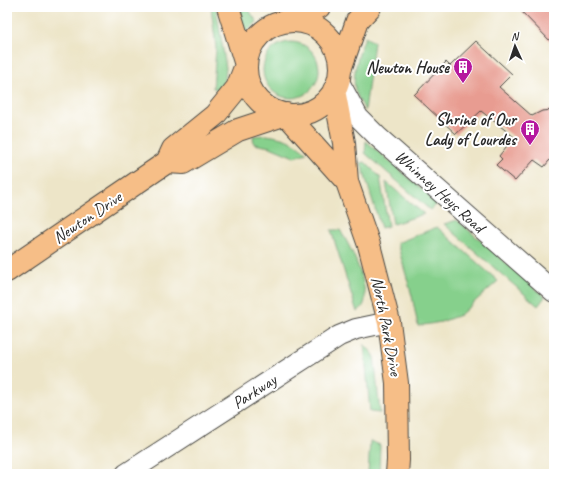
<svg xmlns="http://www.w3.org/2000/svg" width="561" height="481" font-family="Caveat,sans-serif">
<style>
.green{fill:#86d08c;stroke:#587e5c}
.building{fill:#e89c91}
.lines{fill:none;stroke-linecap:round;stroke-linejoin:round}
.minor-casing{stroke:#484743;stroke-width:22}
.major-casing{stroke:#484743;stroke-width:24}
.minor{stroke:#fff;stroke-width:20}
.major{stroke:#f6be87;stroke-width:22}
.labels{text-anchor:middle;stroke-width:4;stroke-linejoin:round;paint-order:stroke}
.poi-label{font-size:17px;font-weight:bold;fill:#2b2b2b;stroke:#fff;text-anchor:end}
.street-label{font-size:17px;fill:#2b2b2b;stroke:#fff}
</style>
<rect width="100%" height="100%" fill="#fff"/>
<filter id="ink" filterUnits="userSpaceOnUse"><feTurbulence type="fractalNoise" baseFrequency=".025" numOctaves="2"/><feDisplacementMap in="SourceGraphic" scale="8" xChannelSelector="R" yChannelSelector="G"/><feConvolveMatrix kernelMatrix="1 2 1 2 8 2 1 2 1" color-interpolation-filters="sRGB"/></filter>
<filter id="wash" filterUnits="userSpaceOnUse"><feTurbulence type="fractalNoise" baseFrequency=".012" numOctaves="4" result="noise"/><feDisplacementMap in="SourceGraphic" scale="16" xChannelSelector="R" yChannelSelector="G"/><feGaussianBlur stdDeviation="0.9" result="paint"/><feColorMatrix in="noise" values="0 0 0 0 0 0 0 0 0 0 0 0 0 0 0 0 0 1.4 0 .05"/><feComposite in="paint" operator="in"/></filter>
<g filter="url(#wash)">
<rect width="100%" height="100%" fill="#ede5c8"/>
<path class="green" d="M211,7H216L226,68L225,79L219,90L213,88L216,48Z
M237,7H247L257,22L245,33Z
M365,37L374,42L365,111C362,104 357,97 355,90C352,72 359,53 365,37Z
M263 70a28 28 0 1 1 56 0a28 28 0 1 1-56 0Z
M266,135C283,137 294,141 307,153L294,157L270,147L254,144L253,136Z
M366,141L438,203L430,210L365,153Z
M365,162L380,177L388,226L381,228L361,163Z
M386,182L424,214L393,224Z
M457,220L545,297L538,306L444,224Z
M437,227L498,281L460,315L441,322L418,326L412,296L397,243Z
M331,230H340C351,247 366,279 365,299C365,305 361,309 357,312Z
M364,344L374,355L380,413L370,412Z
M370,441L380,445L379,474H368Z"/>
<g id="blocks">
<path class="building" d="M517,7H554V45Z
M476,41L512,74L499,87L532,116L542,111L554,110V155L544,167L534,160L515,181L496,165L502,159L499,156L514,137L481,111L456,134L414,95L446,62L450,66Z"/>
</g>
</g>
<g filter="url(#ink)">
<use href="#blocks" fill-opacity="0" stroke="#484743" stroke-width="1"/>
<g class="lines">
<defs>
<path id="minor" d="M338,80L358,117L378,137L554,292
M126,474L339,336L356,329L389,322"/>
<path id="major" d="M228,7L246,65
M293,21L319,7
M246 68a47 47 0 1 1 94 0a47 47 0 1 1-94 0Z
M340,70L357,21L370,7
M334,90L344,143L347,182L369,245L389,322L397,383L398,460L397,474
M286,114L347,182
M167,162L183,163L238,130L286,114
M7,271L167,162L173,149L215,115L237,88L246,65"/>
</defs>
<use href="#minor" class="minor-casing"/>
<use href="#major" class="major-casing"/>
<use href="#minor" class="minor"/>
<use href="#major" class="major"/>
</g>
</g>
<defs>
<symbol id="building-pin" viewBox="-11 -11 22 30"><path d="M0 17L-7.5 6A9.5 9.5 0 1 1 7.5 6Z" fill="#b5179e" stroke="#fff"/><path d="M-4-6H4V6H1V3H-1V6H-4ZM-2.5-4.3h1.7v1.8h-1.7ZM.8-4.3h1.7v1.8H.8ZM-2.5-1h1.7V.8h-1.7ZM.8-1h1.7V.8H.8Z" fill="#fff"/></symbol>
</defs>
<g fill-rule="evenodd">
<use href="#building-pin" x="452" y="56" width="22" height="30"/>
<use href="#building-pin" x="519" y="118" width="22" height="30"/>
</g>
<g class="labels">
<g class="poi-label">
<text x="449" y="73">Newton House</text>
<text x="516" y="125">Shrine of Our<tspan x="516" dy="20">Lady of Lourdes</tspan></text>
</g>
<g class="street-label">
<text transform="translate(440 191) rotate(42)" y="6">Whinney Heys Road</text>
<text transform="translate(87 217) rotate(-34)" y="6">Newton Drive</text>
<text transform="translate(387 326) rotate(79)" y="6">North Park Drive</text>
<text transform="translate(254 391) rotate(-33)" y="6">Parkway</text>
</g>
</g>
<rect width="561" height="481" fill="none" stroke="#fff" stroke-width="24"/>
<g transform="translate(515 46) rotate(357)" stroke="#ffffff" stroke-width="3" paint-order="stroke">
<path d="M0-3L7 15L0 10L-7 15Z" fill="#2b2b2b"/>
<text y="-6" font-size="11" font-weight="bold" text-anchor="middle" fill="#2b2b2b">N</text>
</g>
</svg>
